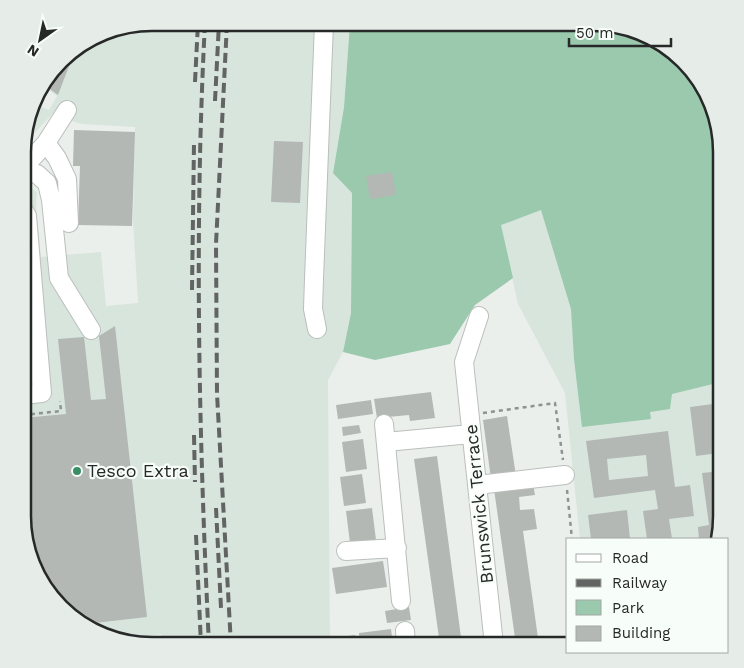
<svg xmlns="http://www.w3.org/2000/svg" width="744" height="668" font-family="'Work Sans',sans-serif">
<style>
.built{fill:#d8e5dd}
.green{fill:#9ac9ad}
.building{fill:#b3b8b5;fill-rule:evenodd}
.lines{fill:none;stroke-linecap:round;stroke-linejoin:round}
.minor-casing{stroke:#babfbc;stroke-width:20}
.path{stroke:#8e9290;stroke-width:2.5;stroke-dasharray:4 4;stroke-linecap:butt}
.minor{stroke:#fff;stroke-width:18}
.rail{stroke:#616462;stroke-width:4;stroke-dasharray:10 5;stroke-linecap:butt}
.poi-dot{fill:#388f64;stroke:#f7fdf9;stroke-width:2}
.labels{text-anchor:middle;stroke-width:4.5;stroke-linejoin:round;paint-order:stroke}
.poi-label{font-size:18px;fill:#272928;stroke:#f7fdf9;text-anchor:start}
.street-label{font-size:18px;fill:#272928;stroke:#f7fdf9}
.rim{fill:none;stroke:#272928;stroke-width:2.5}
</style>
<rect width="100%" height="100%" fill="#eaefec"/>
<path class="built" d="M152,23H350L344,107L333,172L352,193L351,313L343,352L328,380L330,645H162L161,634L129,641L102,636L55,601L32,566L23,524L25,186H29L37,192L36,204L41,257L101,252L106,306L138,303L133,220L135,127L82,124L61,118L53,113L25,144V127L34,104L49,110L57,96L42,85L67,55L110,29Z
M456,23H600L649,36L689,67L712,102L721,144V516L716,539H580L565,393L518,304Z"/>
<path class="green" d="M350,23H600L649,36L689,67L712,102L721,144V382L672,394L670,409L650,412L651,419L582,427L574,359L571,309L541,210L501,225L513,278L475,305L450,344L375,360L343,352L351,313L352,193L333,173L344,107Z"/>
<path class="building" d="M72,51L74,53L58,95L43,84L67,55Z
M74,130L135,132L132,226L78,225L80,166H73Z
M274,141L303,142L300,203L271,202Z
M392,172L396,195L370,199L366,176Z
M115,326L147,617L86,624L55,601L32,566L23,524V418L66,414L58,339L84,337L91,400L106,399L99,336Z
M431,392L435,418L410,421L409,415L377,418L374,399Z
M371,400L373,414L338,419L336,405Z
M721,403V462L719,453L696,456L690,407Z
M507,416L516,476L491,479L483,420Z
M359,425L361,433L343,436L342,427Z
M668,431L675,487L690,485L694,516L669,519L672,539H647L643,511L658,509L655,490L594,498L586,441ZM646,455L648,476L609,480L607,459Z
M363,439L367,469L346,472L342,442Z
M437,456L462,645H440L414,459Z
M721,471V516L716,539H699L698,527L709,525L702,473Z
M362,474L366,503L344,506L340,477Z
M533,484L535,495L519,497L520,510L534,509L537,529L523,531L538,638L547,637L548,645H516L494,489Z
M372,508L376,540L350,543L346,511Z
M627,510L630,539H591L588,515Z
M383,561L387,587L336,594L332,568Z
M409,607L411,620L387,623L385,611Z
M391,629L393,645H360L359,633Z
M355,635L357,645H336L335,638Z"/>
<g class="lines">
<defs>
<path id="minor" d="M46,143L57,158L67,179L69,223
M25,166L46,143L67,110
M25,171L37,174L47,183L51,200L59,278L91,330
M479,316L464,362L494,645
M317,329L313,309L314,279L324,23
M23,395L42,393L27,216L24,211
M384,424L401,601
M386,442L471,434
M477,485L565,475
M346,551L397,548
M405,631L406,645"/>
</defs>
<use href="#minor" class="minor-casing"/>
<path class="path" d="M483,413L555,403L563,460
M23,415L61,411L60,401
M567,490L572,539"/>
<use href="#minor" class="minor"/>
<path class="rail" d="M205,23C194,230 199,438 209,645
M227,23L216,244L217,394L231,645
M195,82L198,23
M215,101L219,23
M192,290L194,142
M194,435L195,482
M216,508L221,608
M196,535L201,645"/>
</g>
<circle class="poi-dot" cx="77" cy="471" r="5"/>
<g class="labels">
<g class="poi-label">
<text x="87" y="477">Tesco Extra</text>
</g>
<g class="street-label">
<text transform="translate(479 504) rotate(-96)" y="6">Brunswick Terrace</text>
</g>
</g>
<path d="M0 0H744V668H0ZM152 31H592A121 121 0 0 1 713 152V516A121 121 0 0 1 592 637H152A121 121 0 0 1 31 516V152A121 121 0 0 1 152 31Z" fill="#e6ece8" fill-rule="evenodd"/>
<path class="rim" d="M152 31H592A121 121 0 0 1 713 152V516A121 121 0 0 1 592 637H152A121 121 0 0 1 31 516V152A121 121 0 0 1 152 31Z"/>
<rect x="566" y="538" width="162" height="115" fill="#f7fdf9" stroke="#a4a8a5"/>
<rect x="576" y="554" width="25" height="8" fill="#ffffff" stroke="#a4a8a5"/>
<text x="612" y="563" font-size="15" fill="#272928">Road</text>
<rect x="576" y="579" width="25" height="8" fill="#616462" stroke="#a4a8a5"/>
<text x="612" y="588" font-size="15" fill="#272928">Railway</text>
<rect x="576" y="600" width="25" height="15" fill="#9ac9ad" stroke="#a4a8a5"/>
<text x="612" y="613" font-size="15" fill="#272928">Park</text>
<rect x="576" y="626" width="25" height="15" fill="#b3b8b5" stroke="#a4a8a5"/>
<text x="612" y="638" font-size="15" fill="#272928">Building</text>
<g transform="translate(40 40) rotate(213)" stroke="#f7fdf9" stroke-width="4" paint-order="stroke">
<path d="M0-4L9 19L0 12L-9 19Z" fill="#272928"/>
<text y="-8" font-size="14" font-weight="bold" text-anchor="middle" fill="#272928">N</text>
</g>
<path d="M569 38v8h102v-8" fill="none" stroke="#272928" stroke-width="2.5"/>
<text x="576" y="38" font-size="15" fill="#272928" stroke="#f7fdf9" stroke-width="4" paint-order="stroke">50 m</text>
</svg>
